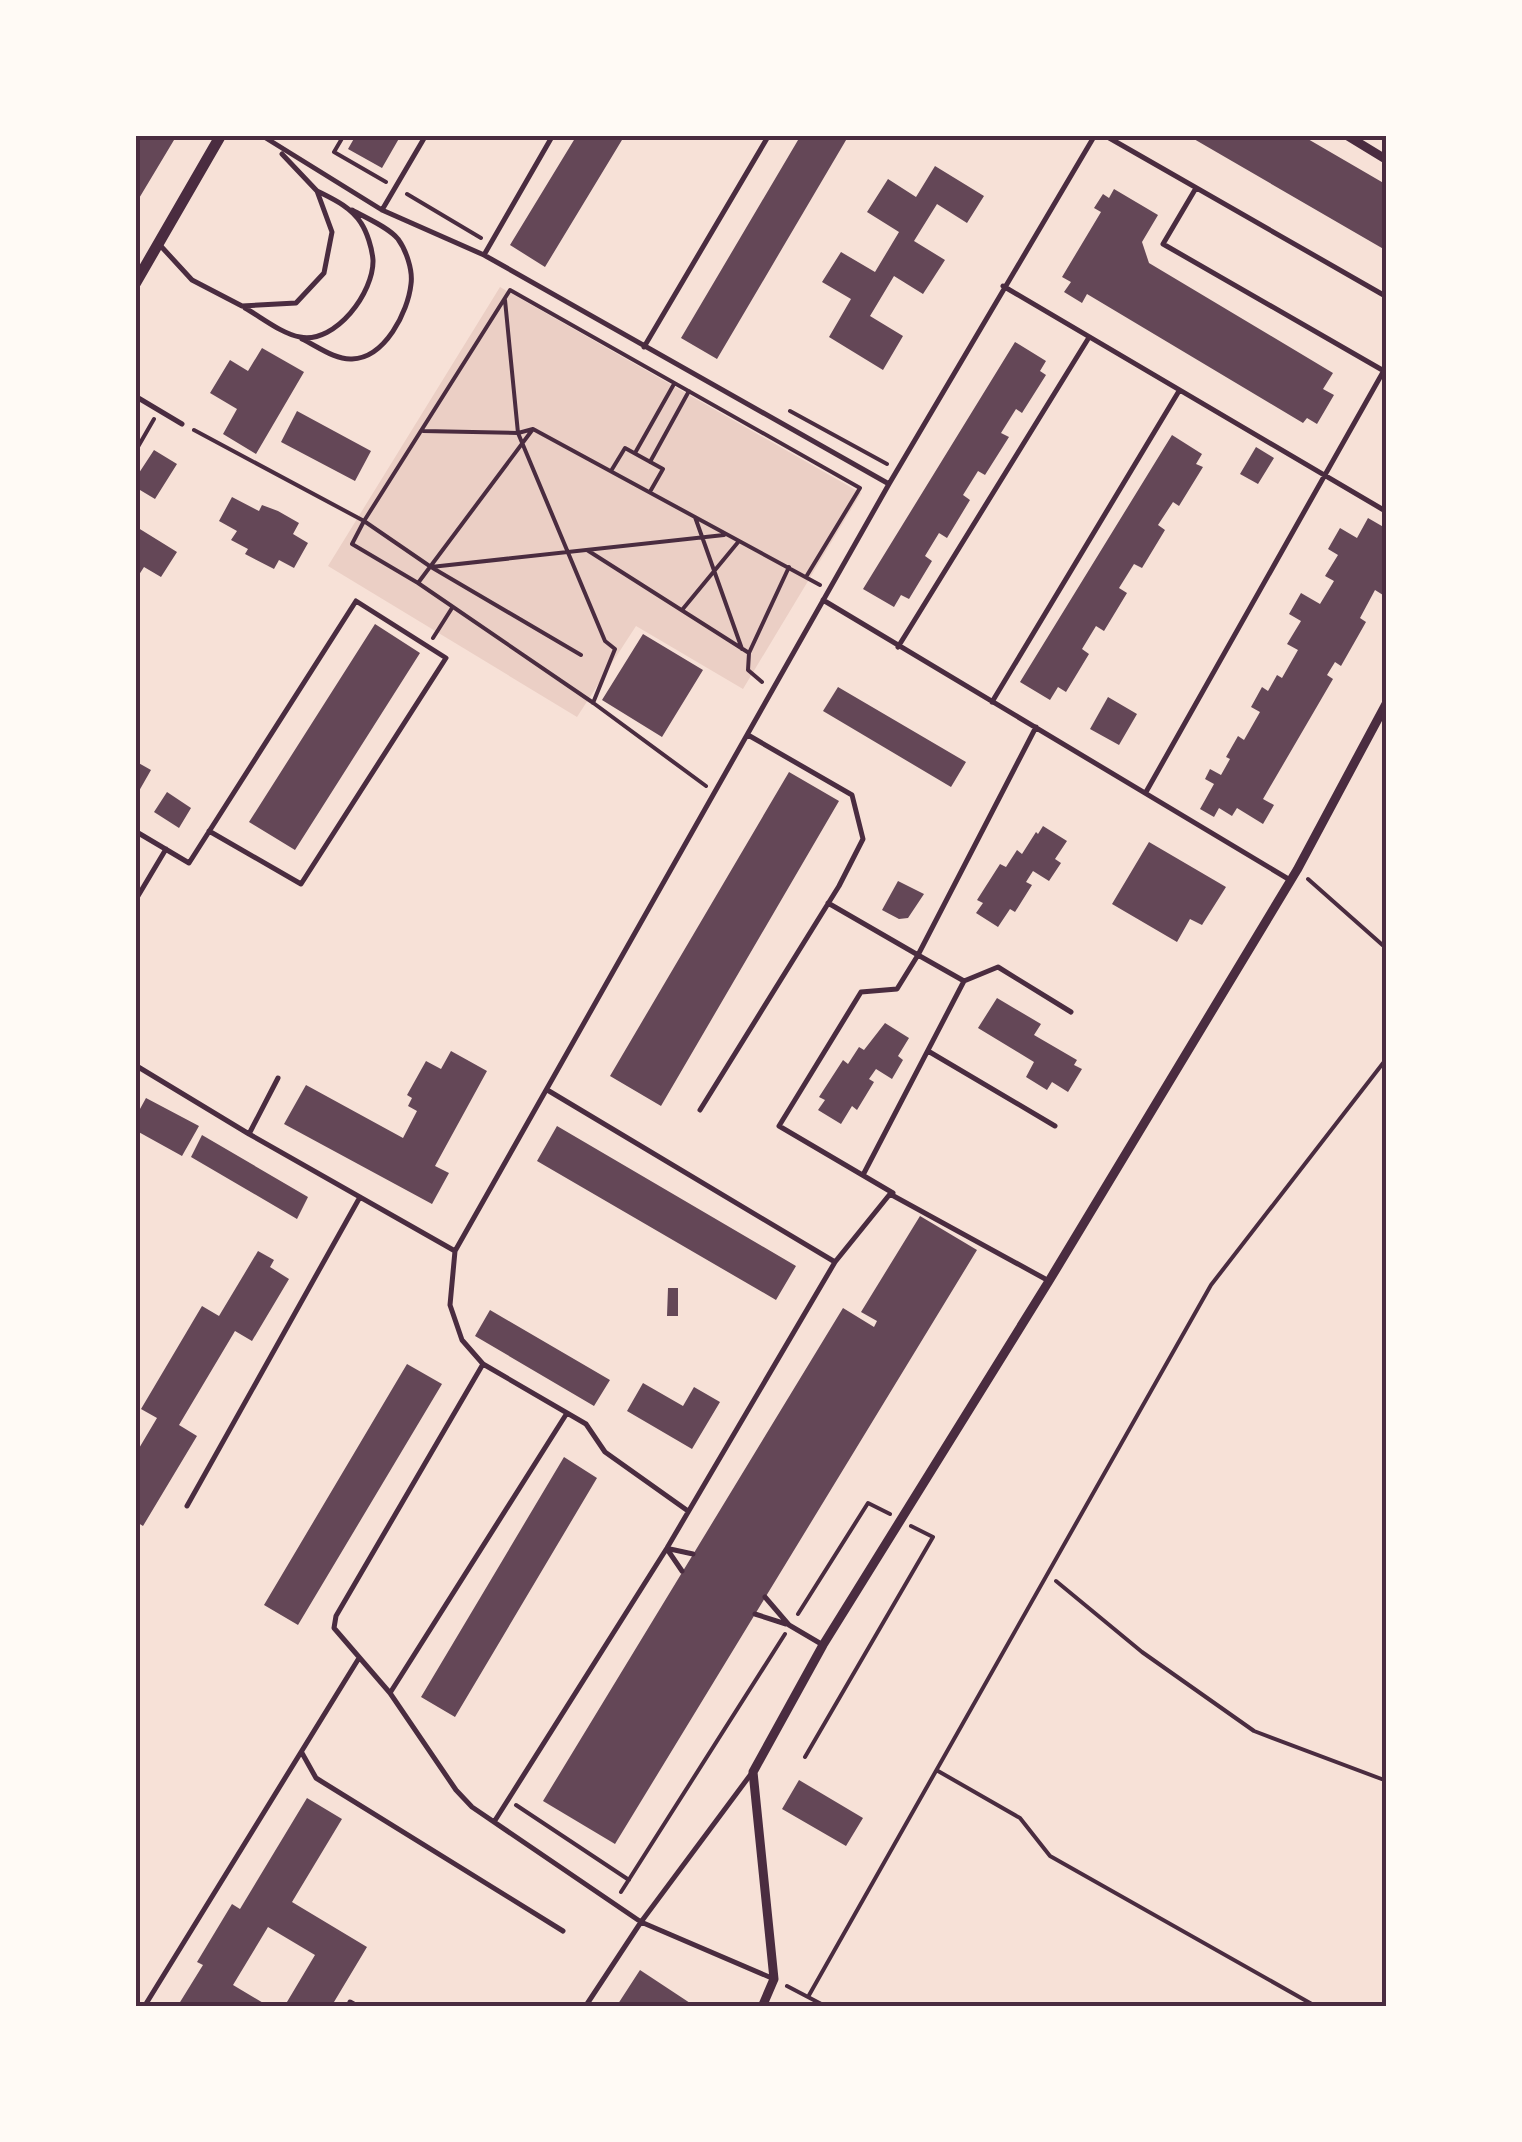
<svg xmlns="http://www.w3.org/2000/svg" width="1522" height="2142" font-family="Montserrat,sans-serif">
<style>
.green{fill:#ebcfc5}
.building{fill:#644757}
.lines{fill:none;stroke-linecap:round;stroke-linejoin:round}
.path{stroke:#4a2c40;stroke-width:4}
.service{stroke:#4a2c40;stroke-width:5}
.minor{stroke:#4a2c40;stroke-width:9}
.tertiary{stroke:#4a2c40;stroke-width:11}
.neatline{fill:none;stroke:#4a2c40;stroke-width:4}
</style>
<rect width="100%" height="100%" fill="#f7e1d7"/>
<path class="green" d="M500,287L861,493L743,689L636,626L577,717L328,566Z"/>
<path class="building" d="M135,135H177L135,205Z
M356,135H401L382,168L348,149Z
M577,135H625L545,267L510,245Z
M801,135H849L717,359L681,338Z
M1187,135H1301L1387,185V251Z
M935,166L984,196L967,223L937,204L914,241L945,260L923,294L894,276L870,316L903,336L883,370L829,337L851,299L822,282L841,252L875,272L899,232L867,212L888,179L916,197Z
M1114,189L1158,215L1142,242L1149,263L1333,373L1323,389L1334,395L1317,424L1307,418L1303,423L1087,294L1082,303L1064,292L1071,282L1062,277L1101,212L1094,208L1103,194L1109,198Z
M1015,342L1046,361L1040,371L1046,375L1022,413L1016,409L1001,433L1009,437L985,475L978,471L963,495L970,500L947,538L939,533L925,556L932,561L909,599L901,595L894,607L863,589Z
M262,348L304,372L256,454L223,434L237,409L210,393L230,360L248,371Z
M297,411L371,451L355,481L281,442Z
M1172,435L1202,454L1196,464L1203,467L1179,506L1173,502L1158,525L1165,530L1142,568L1134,564L1119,588L1127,593L1104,631L1096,626L1082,649L1089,654L1066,692L1058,687L1050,700L1020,682Z
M1256,447L1274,458L1258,484L1240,474Z
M154,450L177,464L155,499L135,487V479Z
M232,497L259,511L262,505L278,511L299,523L293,534L308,543L294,568L279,560L274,569L245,554L248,549L231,540L237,531L219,521Z
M1368,518L1387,529V587L1383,595L1375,590L1360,618L1366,622L1341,666L1335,662L1327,675L1333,679L1263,799L1274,805L1263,824L1237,808L1232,816L1219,808L1214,817L1200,809L1214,784L1205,779L1210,769L1221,775L1230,759L1226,757L1238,736L1244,740L1260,712L1251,707L1262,687L1268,691L1277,675L1282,678L1298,650L1287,644L1301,621L1289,614L1301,593L1320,604L1334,581L1325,576L1338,555L1328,549L1340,528L1357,538Z
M135,526L177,552L161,577L144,567L135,581Z
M375,624L420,653L295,850L249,822Z
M643,634L703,670L662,737L602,700Z
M838,687L966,762L951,787L823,711Z
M1108,697L1137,714L1119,745L1090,729Z
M135,761L151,770L135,798Z
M789,772L839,801L661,1106L610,1076Z
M167,792L191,808L179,828L154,812Z
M1043,826L1067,841L1055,859L1061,863L1049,881L1033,871L1026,882L1032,885L1015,912L1010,909L998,927L976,913L983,903L977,900L1000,864L1006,867L1017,850L1022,854L1036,832L1038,834Z
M1149,842L1226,887L1202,925L1190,919L1177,942L1112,904Z
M898,881L924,894L908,918L899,919L882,910Z
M997,998L1041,1024L1034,1035L1077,1060L1074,1065L1082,1069L1068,1092L1052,1082L1047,1090L1026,1077L1034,1062L978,1028Z
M885,1023L909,1038L898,1056L903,1060L892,1079L876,1069L869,1079L874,1082L857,1110L852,1106L841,1124L818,1110L825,1100L819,1097L843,1060L848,1064L859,1047L864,1050Z
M451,1051L487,1071L435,1166L449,1173L432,1204L284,1124L306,1085L403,1138L417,1111L408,1106L412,1098L407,1095L426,1061L441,1069Z
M146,1098L199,1126L182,1156L135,1130V1118Z
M557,1126L796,1266L776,1300L537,1161Z
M202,1135L308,1197L297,1219L191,1157Z
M920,1216L977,1250L615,1844L543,1801L843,1308L874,1327L877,1321L861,1312Z
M258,1251L274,1260L270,1267L289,1279L252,1341L235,1331L179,1425L197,1436L143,1526L135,1521V1455L157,1418L141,1409L202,1306L219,1316Z
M668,1288H678V1316H667Z
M490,1310L610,1380L594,1406L475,1336Z
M407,1364L442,1384L298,1625L264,1605Z
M643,1383L683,1406L694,1387L720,1402L692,1449L627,1411Z
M564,1457L597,1478L455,1717L421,1697Z
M799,1780L863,1818L846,1846L782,1809Z
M307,1798L342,1819L292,1902L367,1947L331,2007H284L315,1955L268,1927L233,1985L270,2007H177L203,1965L197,1962L232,1904L240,1909Z
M640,1970L690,2003L687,2007H616Z"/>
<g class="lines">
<path class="path" d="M344,135L334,152L386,182
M407,194L481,238
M505,300L518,433L605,641L615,649L593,703
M790,411L887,464
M194,430L364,521L352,544L418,583
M423,431L518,433L533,429
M135,452L154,419
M635,453L674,384
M650,462L689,391
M611,471L625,448L663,469L651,490
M695,517L742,649
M587,550L749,653L789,567
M431,567L724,535
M682,610L739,541
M433,638L452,608
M749,653L748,670L762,682
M581,655L431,567L364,521L510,290L860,488L806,577
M706,786L592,702L418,583L533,429L820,585
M1308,879L1387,949
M1056,1581L1142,1652L1254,1731L1387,1781
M798,1614L868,1503L890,1514
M805,1757L933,1537L911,1526
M938,1771L1020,1818L1050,1856L1317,2007
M516,1805L629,1880
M621,1892L785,1634
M787,1986L827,2007
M808,1997L1211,1285L1387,1058"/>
<path class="service" d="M261,135L382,210L484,255L889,484
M1104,135L1387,297
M1196,188L1163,244L1384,371
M382,210L426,135
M158,243L192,280L242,306L296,303L324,273L332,232L317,191L282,154
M484,255L553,135
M1003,286L1387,512
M245,308C261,317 282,334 300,337C336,344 374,292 373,260C372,248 367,232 361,223C351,207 333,199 317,191
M302,339C317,346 335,360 352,359C385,358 408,312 411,284C413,270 406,250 398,239C388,227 366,218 352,210
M644,347L769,135
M135,396L182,424
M823,600L1290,880
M898,647L1088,339
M992,702L1179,391
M1036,727L918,955L964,981L998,967L1071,1012
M1146,792L1387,365
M135,831L189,863L356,601L446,658L301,884L209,831
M135,901L166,849
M828,903L918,955L897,989L861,992L779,1126L893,1193
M928,1051L1055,1126
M135,1065L249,1134L455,1251
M549,1091L835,1262L890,1194L1049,1281
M700,1110L839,886L863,839L852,795L748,735
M249,1134L278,1078
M863,1175L964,981
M483,1364L336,1616L334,1628L390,1693L456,1790L472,1807L641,1922L774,1979
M187,1506L360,1197
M688,1511L605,1452L586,1424L483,1364L462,1340L450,1305L455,1251L889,484L1095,135
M667,1549L682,1571
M670,1549L693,1554
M765,1597L789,1625L823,1645
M755,1614L786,1624
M390,1693L567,1413
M302,1753L316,1778L563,1931
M494,1822L667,1548L835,1262
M350,2002L359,2007
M144,2007L359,1658
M585,2007L641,1922L751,1774"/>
<path class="minor" d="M1346,135L1387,160
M762,2007L774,1979L753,1772L823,1645L1049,1281L1297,870L1387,702"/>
<path class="tertiary" d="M135,284L221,135"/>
</g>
<rect width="1522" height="2142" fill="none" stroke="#fffaf5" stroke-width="275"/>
<rect x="138" y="138" width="1246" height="1866" class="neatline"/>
</svg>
